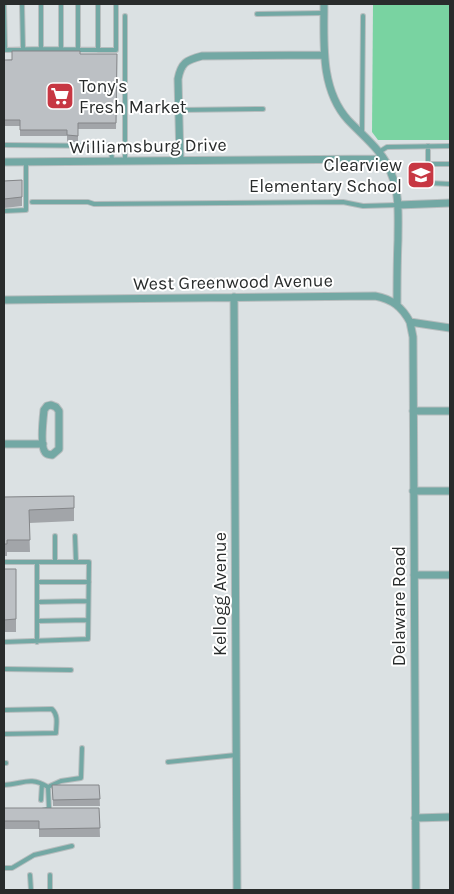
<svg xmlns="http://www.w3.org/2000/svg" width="454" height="894" font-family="Karla,sans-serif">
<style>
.green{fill:#79d3a1}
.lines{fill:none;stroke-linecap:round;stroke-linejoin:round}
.lane-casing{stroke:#b7bdbe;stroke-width:6}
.street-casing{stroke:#b7bdbe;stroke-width:9}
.lane{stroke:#73a8a4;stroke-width:4}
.street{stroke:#73a8a4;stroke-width:7}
.wall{fill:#a2a5a9}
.building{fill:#bcc0c4;stroke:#848689}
.labels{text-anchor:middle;stroke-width:4;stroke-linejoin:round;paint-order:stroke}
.poi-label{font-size:18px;fill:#292c2c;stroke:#fff;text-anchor:start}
.street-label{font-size:18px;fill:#292c2c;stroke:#fff}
</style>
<rect width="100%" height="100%" fill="#dbe1e3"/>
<path class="green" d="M373,4H450V140H378L372,132Z"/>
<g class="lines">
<defs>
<path id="lane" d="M4,4L5,50
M22,4L23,49
M41,4V49L116,50V4
M61,4V49
M78,4V50
M98,4V50
M257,14L324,13
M4,50L41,49
M179,110L263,109
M362,134L363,16
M4,145L111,146L112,161
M428,146V164H450
M379,152L387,147L450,146
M125,161V16
M428,164L429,183L450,184
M32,202H88L94,204L343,202L363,206L398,205
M4,211L26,210V162
M55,536V562
M75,536L76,562
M4,562H89L88,639L4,642
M37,562V642
M37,582H89
M37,602L88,601
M37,621L88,620
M4,669L71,670
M4,710L52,709C59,716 56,725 56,733L4,734
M168,762L236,755
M4,763H6
M4,785C24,784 29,776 48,787L49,808L44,810
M50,786L61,781L81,778L82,748
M41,800L42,784
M4,868H12L34,855L72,846
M30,875L31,890
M50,890V875"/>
<path id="street" d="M324,4C324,43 320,89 348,120C363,136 384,152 391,173C400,194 398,217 398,240C397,262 397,283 397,305
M180,160L178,79C181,63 186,60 202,56L324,55
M4,162L383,159
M398,205L450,203
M234,297L237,890
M4,300L375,296C392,299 402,307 410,322L450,328
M410,322L413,337L416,890
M51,405L56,407L59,411V449L52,455C48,454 47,455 45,452C40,446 43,419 44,410L47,406Z
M413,411H450
M4,444H43
M413,491H450
M414,575H450
M415,818L450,817"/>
</defs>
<use href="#lane" class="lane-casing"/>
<use href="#street" class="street-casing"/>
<use href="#lane" class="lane"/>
<use href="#street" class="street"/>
</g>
<path class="wall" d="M80,54H117L116,129H78V142H67V136H20V126H4V60Z
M22,180V206L4,208V181Z
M74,496V521L29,523L30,552H7V556H4V497Z
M4,569H16V632H4Z
M52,785H99L100,806H53Z
M4,808H99L100,837H39V829H4Z"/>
<path class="building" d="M12,51H80V54H117L116,123H78V136L67,135V130H20V120H4V60H12Z
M22,180V197L4,199V181Z
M74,496V508L29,510L30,540H7V544H4V497Z
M4,569H16V619L4,620Z
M52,785H99L100,799L53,800Z
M4,808H99L100,828L39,829V821H4Z"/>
<defs>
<symbol id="supermarket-square" viewBox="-11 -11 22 22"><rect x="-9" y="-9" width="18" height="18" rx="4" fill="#c73743" stroke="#fff"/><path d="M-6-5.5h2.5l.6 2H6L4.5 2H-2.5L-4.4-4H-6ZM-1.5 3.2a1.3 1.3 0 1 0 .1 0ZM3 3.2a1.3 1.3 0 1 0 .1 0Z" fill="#fff"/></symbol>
<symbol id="school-square" viewBox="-11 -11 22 22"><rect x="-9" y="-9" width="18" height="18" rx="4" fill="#c73743" stroke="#fff"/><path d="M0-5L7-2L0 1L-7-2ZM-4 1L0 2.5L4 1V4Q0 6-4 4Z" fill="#fff"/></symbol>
</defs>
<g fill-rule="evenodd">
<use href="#supermarket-square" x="44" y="80" width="32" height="32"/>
<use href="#school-square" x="405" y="159" width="32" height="32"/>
</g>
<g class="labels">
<g class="poi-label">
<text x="79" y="92">Tony's<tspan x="79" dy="21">Fresh Market</tspan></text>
<text x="402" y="171" text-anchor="end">Clearview<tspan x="402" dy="21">Elementary School</tspan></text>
</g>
<g class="street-label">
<text transform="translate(148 146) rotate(-1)" y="6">Williamsburg Drive</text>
<text transform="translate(233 282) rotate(-1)" y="6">West Greenwood Avenue</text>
<text transform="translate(220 594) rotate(-90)" y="6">Kellogg Avenue</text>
<text transform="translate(399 606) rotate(-90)" y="6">Delaware Road</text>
</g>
</g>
<rect width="454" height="894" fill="none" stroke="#292c2c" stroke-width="10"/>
</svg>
